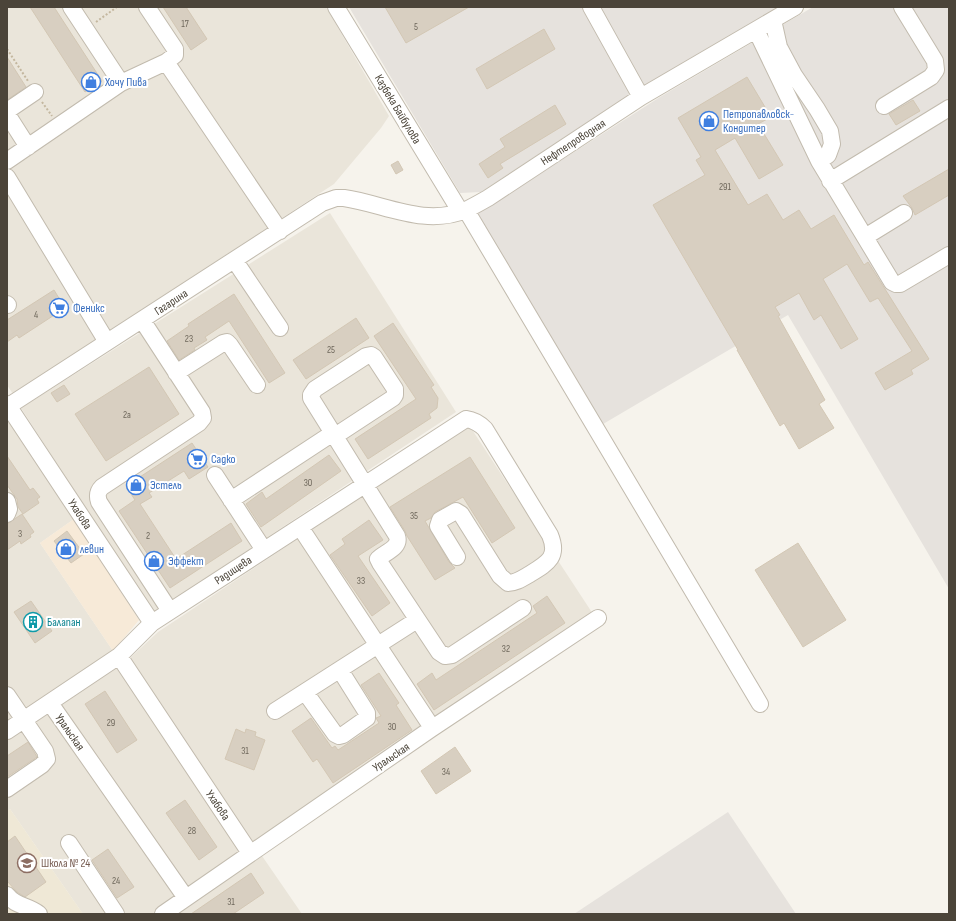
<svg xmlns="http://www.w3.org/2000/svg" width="956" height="921" font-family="'Sofia Sans Condensed',sans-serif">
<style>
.residential{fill:#eae5da}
.commercial{fill:#f7ead8}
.industrial{fill:#e6e2dd}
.education{fill:#efe8d6}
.building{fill:#d8cfc1;stroke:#d3c7b4}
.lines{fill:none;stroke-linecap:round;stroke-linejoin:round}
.minor-casing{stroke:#c2bbae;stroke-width:18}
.path{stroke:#c4b79f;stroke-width:2;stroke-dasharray:2 2;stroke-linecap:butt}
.minor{stroke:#fff;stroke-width:16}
.labels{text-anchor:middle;stroke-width:4;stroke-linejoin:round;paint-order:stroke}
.number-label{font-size:10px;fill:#6e675b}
.shop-label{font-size:12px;fill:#366cbe;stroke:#fff;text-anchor:start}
.street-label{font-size:12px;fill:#4b4439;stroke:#fff}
.culture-label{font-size:12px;fill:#0d838f;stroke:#fff;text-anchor:start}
.education-label{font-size:12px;fill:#785e54;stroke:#fff;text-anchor:start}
</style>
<rect width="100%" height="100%" fill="#f6f3ec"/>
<path class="residential" d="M7,7H326L389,116L381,128L334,184L13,394L7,385Z
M330,213L456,412L153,613L21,408Z
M7,417L74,519L40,543L113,651L7,722Z
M469,425L593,614L252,843L128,660L158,632Z
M117,664L242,849L186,890L58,705Z
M50,710L178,896L152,914H83L10,809L7,811V739Z
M260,853L302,914H174Z"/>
<path class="commercial" d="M74,519L139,620L113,651L40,543Z"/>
<path class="industrial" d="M349,7H780L630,94L481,192L460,193Z
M813,7H949V589L788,315L598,427L468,220L660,97Z
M728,812L796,914H574Z"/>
<path class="education" d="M10,809L83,914H7V811Z"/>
<path class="building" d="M30,7H54L102,81L85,92Z
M163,7H186L207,39L191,50Z
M385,7H469L406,43Z
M544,29L555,49L487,89L476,69Z
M7,57L26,87L7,100Z
M747,77L771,117L758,124L783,165L759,179L735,138L715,150L748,205L767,194L783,220L799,210L811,229L834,215L864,265L868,262L929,359L911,370L913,374L885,390L875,373L912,351L878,298L870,302L847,264L823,279L858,339L841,349L821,315L814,320L799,293L775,307L780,315L778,316L825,400L819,404L834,428L799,449L784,423L780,426L737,350H738L653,205L705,175L696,160L701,157L678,118Z
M913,100L920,111L896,125L889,114Z
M555,105L566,124L500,164L503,168L488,178L479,164L505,147L500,139Z
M398,161L403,170L396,174L391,165Z
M949,169V195L915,215L912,208L903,196Z
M54,290L65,308L19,338L17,335L7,342V320Z
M234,294L285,373L269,383L229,321L205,337L207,340L194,348L195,350L179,360L167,341L189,326L188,324Z
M356,318L369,338L306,379L293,360Z
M393,323L434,385L431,387L438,398L437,408L429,414L431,418L368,459L355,439L416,399L374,336Z
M149,367L179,414L106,461L75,414Z
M64,385L70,394L57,402L51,393Z
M192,443L208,467L189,479L184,471L149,493L152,497L140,504L176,559L231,523L242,541L170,588L119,511L135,500L126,486Z
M329,455L341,471L261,527L246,504L262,492L266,499Z
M7,456L30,490L33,488L40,497L37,499L39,503L23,514L18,507L17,499L7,485Z
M470,457L515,528L492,543L463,497L435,512L431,518L425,521L449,562L455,568L435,580L407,536L405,531L390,507Z
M22,514L34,532L30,535L31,537L21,544L20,541L7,550V524Z
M369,520L383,540L358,556L390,603L372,616L330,555L345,544L342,539Z
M67,531L84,554L71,563L54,541Z
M798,543L846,620L803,647L755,570Z
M547,596L565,623L434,710L417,684L432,673L436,680L537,613L533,606Z
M31,601L52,631L35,643L14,612Z
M379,673L399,703L396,705L412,730L333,783L317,759L313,762L292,731L311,718L332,748L335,746L338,750L379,723L376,718L381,716L361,685Z
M105,691L137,740L117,753L85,704Z
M236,729L245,733L246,729L256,732L255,736L265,740L254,770L225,759Z
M28,742L37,757L7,777V756Z
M455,747L471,771L436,794L421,771Z
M185,800L217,847L199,860L166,813Z
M15,836L46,882L25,897L17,892L7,881V842Z
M108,849L134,887L117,898L92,860Z
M251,873L264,893L233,914H191Z"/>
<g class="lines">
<defs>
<path id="minor" d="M147,7L175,49V55L166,62L280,231
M336,7L460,211
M591,7L641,97
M773,20L779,47L794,75L817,109L830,131L832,144L828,155L819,161
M756,30L819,161L892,282L896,284H900L949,255
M121,83L166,62
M884,106L931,77L936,70L935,61L902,7
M7,111L35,92
M7,114L28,147
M7,161L121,83L71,7
M7,177L107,342
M830,181L949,108
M466,210L760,704
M865,237L904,213
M235,261L280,328
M7,304L8,305
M142,320L202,412L203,418L199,423L102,487C97,492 97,496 99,502L170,611
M176,373L223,343L227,342L230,345L257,385
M7,404L152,623
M7,407L322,203L336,198H344C385,204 424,227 466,210C474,206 481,202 488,198L641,97L795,7
M335,436L393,398L395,395V389L374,357L371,355L366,356L315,389L311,395V398L397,536C401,548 385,552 378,559L380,563L439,652L445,656L452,655L523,608
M215,475L264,550
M231,500L333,433
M7,501L9,509L7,514
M300,527L429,723L431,729
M119,656L250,853
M305,692L335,734L339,736L343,735L367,718V713L340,670
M7,695L45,751L47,759L42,765L7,789
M50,703L186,898
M275,711L417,620
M7,731L119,656L152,623L466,419C474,420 479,423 485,429L550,535C559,557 548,563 530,574C523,578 516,583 508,583L500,576L461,514L456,511L440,520L438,526L457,557
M69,843L116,914
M7,895C16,907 28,905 39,914
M163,914L431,729L598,618"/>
</defs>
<use href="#minor" class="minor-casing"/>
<path class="path" d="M96,22L117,7
M7,49L28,81
M42,102L52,116"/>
<use href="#minor" class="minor"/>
</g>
<defs>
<symbol id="shop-ring" viewBox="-11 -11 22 22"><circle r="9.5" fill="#fff" stroke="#3f7fe0" stroke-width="1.5"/><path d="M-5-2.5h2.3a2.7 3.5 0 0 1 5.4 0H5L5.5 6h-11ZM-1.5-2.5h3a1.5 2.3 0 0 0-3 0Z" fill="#3f7fe0"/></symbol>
<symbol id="supermarket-ring" viewBox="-11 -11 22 22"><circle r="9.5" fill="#fff" stroke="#3f7fe0" stroke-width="1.5"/><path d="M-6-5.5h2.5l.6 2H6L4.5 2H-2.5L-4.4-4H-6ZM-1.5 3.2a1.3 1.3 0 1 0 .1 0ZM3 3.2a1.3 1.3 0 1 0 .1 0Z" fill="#3f7fe0"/></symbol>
<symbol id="building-ring" viewBox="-11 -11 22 22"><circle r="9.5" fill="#fff" stroke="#0f9aa8" stroke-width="1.5"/><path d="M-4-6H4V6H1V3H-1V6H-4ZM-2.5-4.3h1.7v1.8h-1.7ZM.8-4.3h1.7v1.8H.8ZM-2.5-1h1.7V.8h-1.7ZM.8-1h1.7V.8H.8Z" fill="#0f9aa8"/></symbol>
<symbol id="school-ring" viewBox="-11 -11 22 22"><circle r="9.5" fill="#fff" stroke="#8d6e63" stroke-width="1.5"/><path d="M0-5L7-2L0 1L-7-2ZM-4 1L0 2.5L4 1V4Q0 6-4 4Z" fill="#8d6e63"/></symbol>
</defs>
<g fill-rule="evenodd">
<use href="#shop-ring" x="80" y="71" width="22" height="22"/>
<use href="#shop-ring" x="698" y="110" width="22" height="22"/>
<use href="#supermarket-ring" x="48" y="297" width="22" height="22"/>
<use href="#supermarket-ring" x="186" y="448" width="22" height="22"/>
<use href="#shop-ring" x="125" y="474" width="22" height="22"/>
<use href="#shop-ring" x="55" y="538" width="22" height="22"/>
<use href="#shop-ring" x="143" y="550" width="22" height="22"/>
<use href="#building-ring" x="22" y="611" width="22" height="22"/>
<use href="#school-ring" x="16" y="852" width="22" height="22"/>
</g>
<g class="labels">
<g class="number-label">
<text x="185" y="27">17</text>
<text x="416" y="30">5</text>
<text x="725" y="190">291</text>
<text x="36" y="318">4</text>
<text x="189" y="342">23</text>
<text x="331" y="353">25</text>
<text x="127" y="418">2а</text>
<text x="308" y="486">30</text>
<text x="414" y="519">35</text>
<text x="20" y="537">3</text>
<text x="148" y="539">2</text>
<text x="361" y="584">33</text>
<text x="506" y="652">32</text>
<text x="111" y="726">29</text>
<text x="392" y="730">30</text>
<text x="245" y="754">31</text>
<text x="446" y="775">34</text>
<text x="192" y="834">28</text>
<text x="116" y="884">24</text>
<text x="231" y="905">31</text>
</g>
<g class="shop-label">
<text x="105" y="86">Хочу Пива</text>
<text x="723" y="118">Петропавловск-<tspan x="723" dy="14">Кондитер</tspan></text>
<text x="73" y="312">Феникс</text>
<text x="211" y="463">Садко</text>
<text x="150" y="489">Эстель</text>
<text x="80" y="553">левин</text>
<text x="168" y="565">Эффект</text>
</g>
<g class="street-label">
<text transform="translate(398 109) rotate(59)" y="4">Казбека Байбулова</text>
<text transform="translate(573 142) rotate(-33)" y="4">Нефтепроводная</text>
<text transform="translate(171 302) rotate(-33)" y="4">Гагарина</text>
<text transform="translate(80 514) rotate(57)" y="4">Ухабова</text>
<text transform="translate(233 570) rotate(-33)" y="4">Радищева</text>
<text transform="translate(70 732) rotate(55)" y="4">Уральская</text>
<text transform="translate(391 757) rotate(-34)" y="4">Уральская</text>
<text transform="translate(218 805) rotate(56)" y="4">Ухабова</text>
</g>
<g class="culture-label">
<text x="47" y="626">Балапан</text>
</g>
<g class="education-label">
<text x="41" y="867">Школа № 24</text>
</g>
</g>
<rect width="956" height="921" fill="none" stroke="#4b4439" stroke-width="16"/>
</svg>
